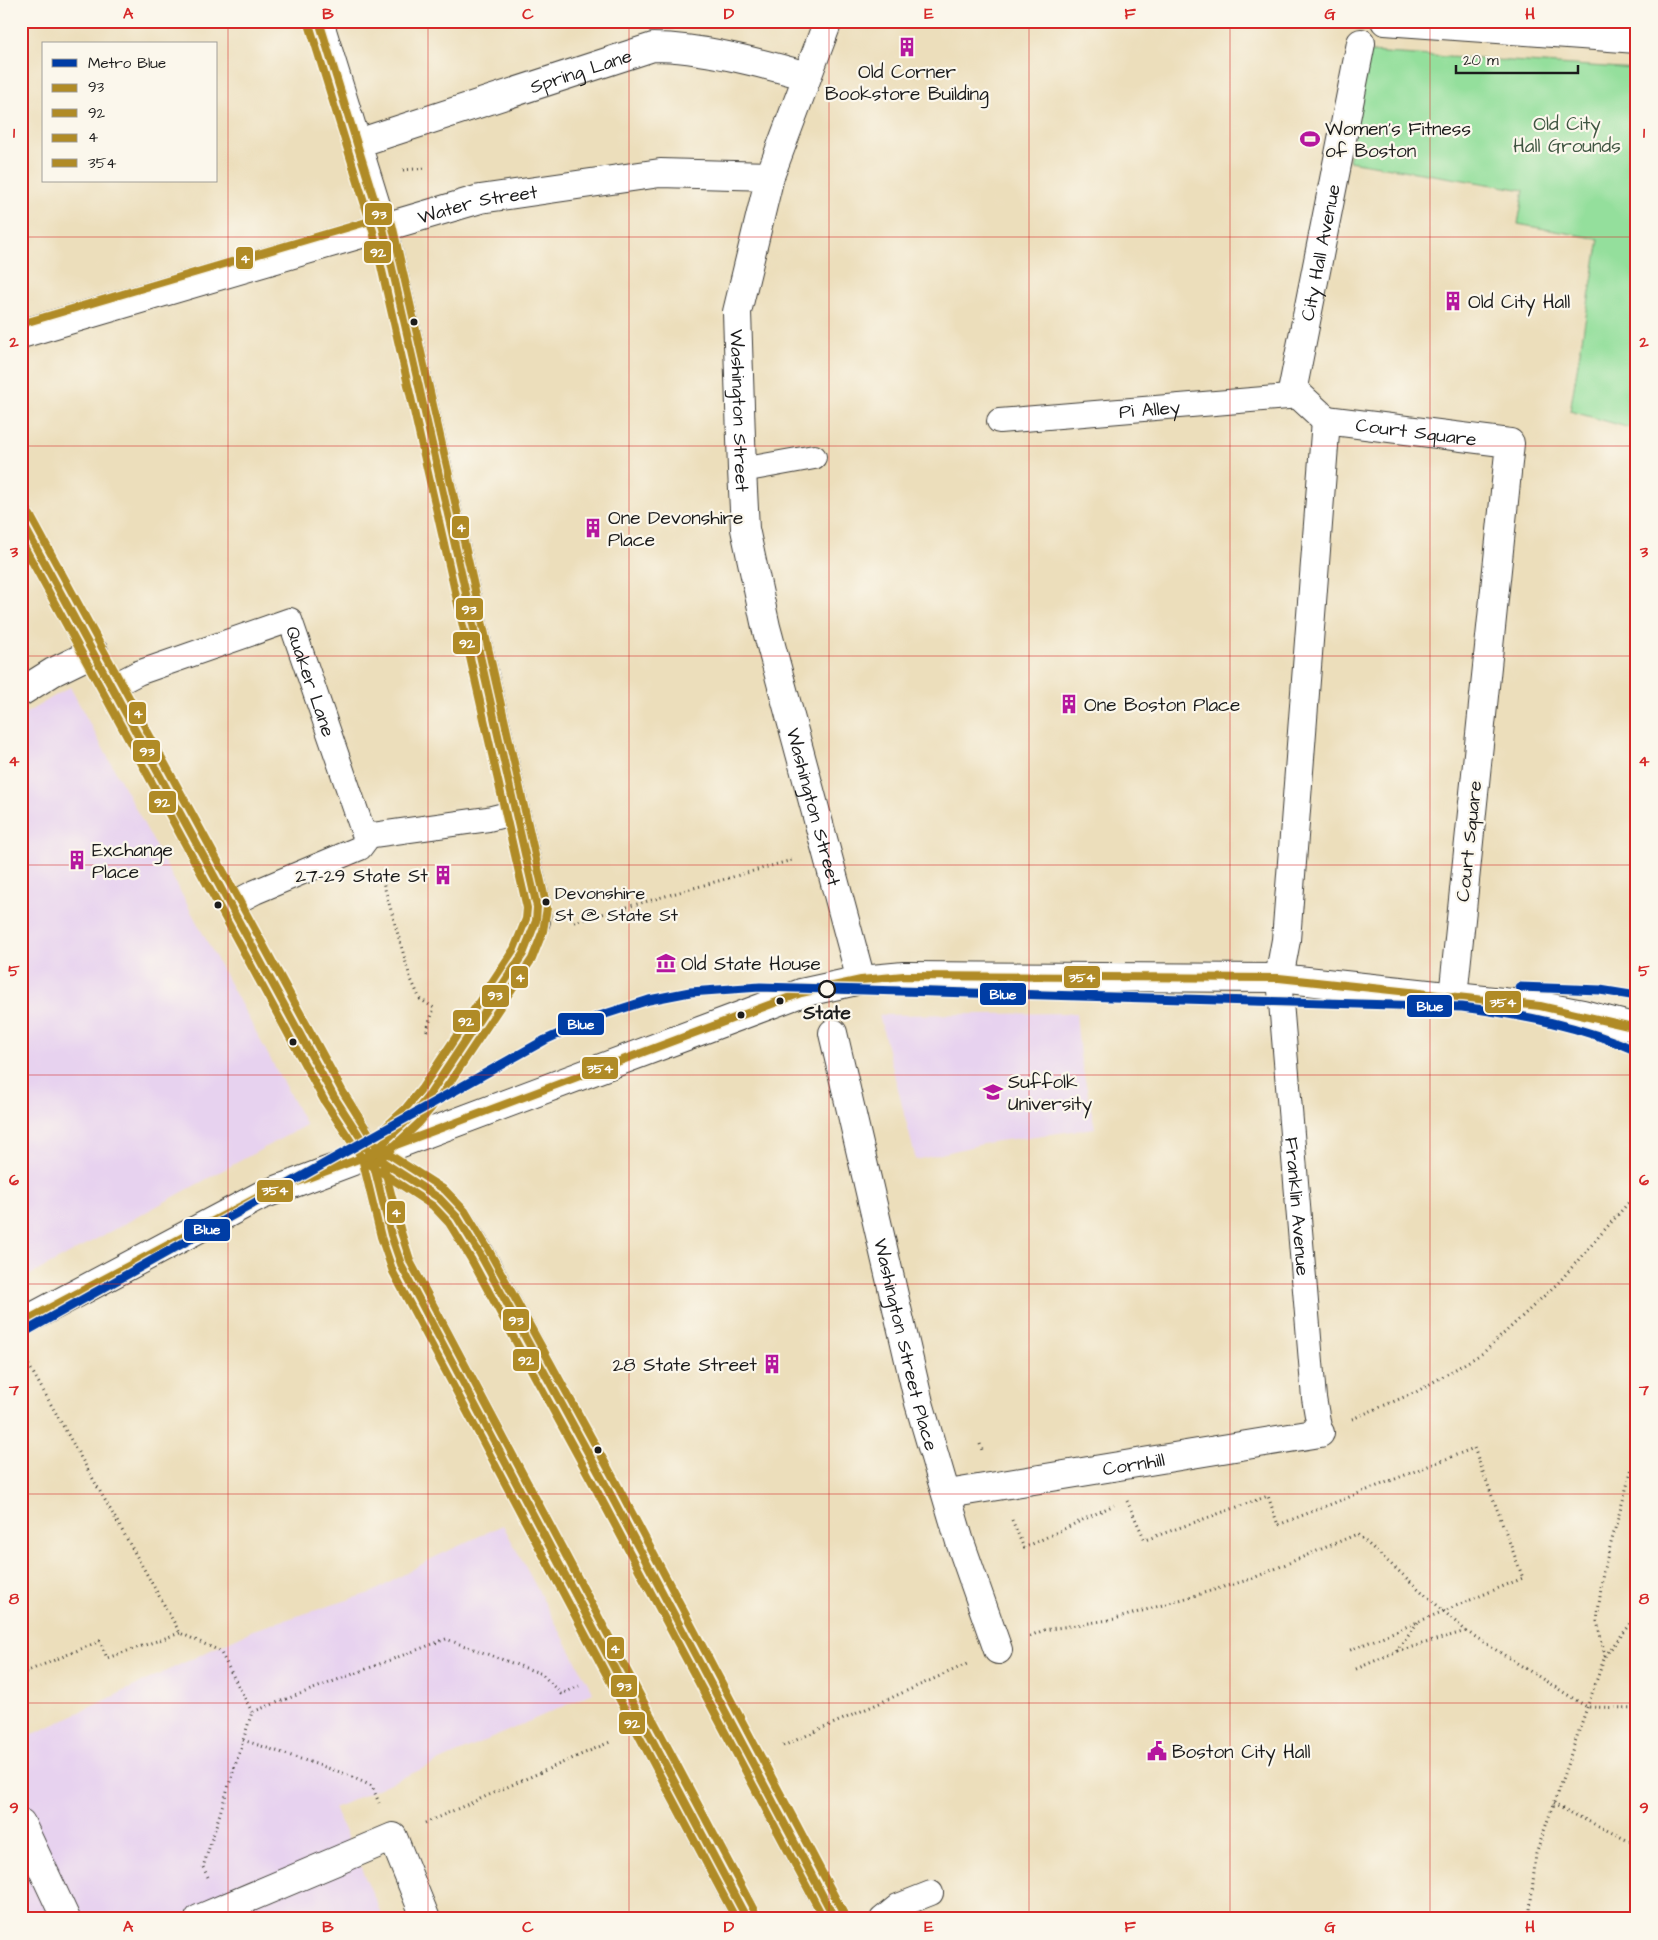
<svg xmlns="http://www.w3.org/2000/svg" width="1658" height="1940" font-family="'Architects Daughter',sans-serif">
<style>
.built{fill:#e7d2ef}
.green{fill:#94df9c;stroke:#587e5c}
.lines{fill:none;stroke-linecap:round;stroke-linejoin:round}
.service-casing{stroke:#3b3934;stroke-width:26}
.pedestrian-casing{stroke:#3b3934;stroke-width:30}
.minor-casing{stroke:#3b3934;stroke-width:30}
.secondary-casing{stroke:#3b3934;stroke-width:30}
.primary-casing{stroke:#3b3934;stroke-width:30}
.path{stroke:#3b3934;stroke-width:3;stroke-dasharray:1 4;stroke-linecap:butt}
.service{stroke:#fff;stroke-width:24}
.pedestrian{stroke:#fff;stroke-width:28}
.minor{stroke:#fff;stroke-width:28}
.secondary{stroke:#fff;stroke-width:28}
.primary{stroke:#fff;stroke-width:28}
.bus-1-casing{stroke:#fbf7ec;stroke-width:11}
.bus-2-casing{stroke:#fbf7ec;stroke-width:11}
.bus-3-casing{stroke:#fbf7ec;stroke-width:11}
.bus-4-casing{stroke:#fbf7ec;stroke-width:11}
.bus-1{stroke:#b08b26;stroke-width:8}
.bus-2{stroke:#b08b26;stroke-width:8}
.bus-3{stroke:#b08b26;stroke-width:8}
.bus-4{stroke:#b08b26;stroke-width:8}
.metro-1-casing{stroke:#fbf7ec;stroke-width:12}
.metro-1{stroke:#003da5;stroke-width:9}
.grid{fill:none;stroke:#d62828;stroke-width:1;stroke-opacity:0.55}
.bus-dot{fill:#1c1c1c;stroke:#fbf7ec;stroke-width:2}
.stop-dot{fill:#fbf7ec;stroke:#1c1c1c;stroke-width:2.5}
.labels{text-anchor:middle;stroke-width:4.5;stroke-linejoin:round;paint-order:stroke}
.bus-label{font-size:18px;fill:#1c1c1c;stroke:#fbf7ec;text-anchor:start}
.street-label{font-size:19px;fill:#1c1c1c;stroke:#fbf7ec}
.poi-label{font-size:19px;fill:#1c1c1c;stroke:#fbf7ec;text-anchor:start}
.park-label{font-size:19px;fill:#405642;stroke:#fbf7ec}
.stop-label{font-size:19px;font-weight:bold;fill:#1c1c1c;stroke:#fbf7ec}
.line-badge{stroke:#fbf7ec;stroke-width:2}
.badge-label{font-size:14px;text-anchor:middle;font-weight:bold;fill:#fff}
.neatline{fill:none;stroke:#d62828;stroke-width:2}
.grid-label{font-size:16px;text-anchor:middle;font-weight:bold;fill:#d62828}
</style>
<rect width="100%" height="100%" fill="#fbf7ec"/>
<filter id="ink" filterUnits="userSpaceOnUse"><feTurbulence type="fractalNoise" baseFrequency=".02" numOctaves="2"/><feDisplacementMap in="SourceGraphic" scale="10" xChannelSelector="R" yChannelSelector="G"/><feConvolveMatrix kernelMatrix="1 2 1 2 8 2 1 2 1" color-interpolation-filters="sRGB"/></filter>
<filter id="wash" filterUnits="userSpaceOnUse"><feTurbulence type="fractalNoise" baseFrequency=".0096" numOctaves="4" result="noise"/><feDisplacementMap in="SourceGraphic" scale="20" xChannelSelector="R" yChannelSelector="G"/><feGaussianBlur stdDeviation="1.12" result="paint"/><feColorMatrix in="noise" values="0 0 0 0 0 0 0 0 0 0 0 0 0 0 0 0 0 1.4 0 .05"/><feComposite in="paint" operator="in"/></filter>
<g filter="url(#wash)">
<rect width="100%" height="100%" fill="#ecdebb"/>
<path class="built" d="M70,687L306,1125L21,1280V716Z
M1076,1013L1080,1056L1095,1128L991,1142L916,1160L879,1015Z
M503,1525L593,1693L334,1808L384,1919H21V1740L253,1630L373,1592L431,1559Z"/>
<path class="green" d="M1369,52L1637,69V430L1570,411L1599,239L1518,224L1524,190L1349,161Z"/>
</g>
<g filter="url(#ink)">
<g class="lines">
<defs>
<g id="service">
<path id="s1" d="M999,421L1300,396"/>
<path d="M742,470L814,457"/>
<path id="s2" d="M111,687L138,673L290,620L366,840L360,848L255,892L230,905"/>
<path d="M366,836L488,819L517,812"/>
<path id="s3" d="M1279,978L1314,1398L1320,1433"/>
<path d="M882,1919L898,1906L931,1893"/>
</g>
<g id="pedestrian">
<path id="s4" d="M358,143L653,47C701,47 761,63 807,76"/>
<path id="s5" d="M1326,420L1300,396L1293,387L1361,43"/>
<path id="s6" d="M833,1033L919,1403L960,1542L998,1650"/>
<path id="s7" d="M948,1494L1320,1433"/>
<path d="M21,1823L66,1919"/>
<path d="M199,1919L393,1837L426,1919"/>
</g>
<g id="minor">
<path d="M21,692L53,672L94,652"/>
<path id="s8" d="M1279,978L1286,940L1326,420L1510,443L1453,997"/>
</g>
<g id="secondary">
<path d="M319,21L383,228L537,907L536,921L523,954L430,1094L412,1116L371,1154"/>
<path id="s9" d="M828,21L770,176L737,312L742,470L745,529L766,627L861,980"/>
<path d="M1385,21L1637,39"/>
<path id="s10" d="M21,334L480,199L660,173L770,176"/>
</g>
<path id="primary" d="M21,520L334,1097L371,1154L391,1235L402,1267L747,1919
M371,1154L439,1198L457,1217L480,1254L605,1484L835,1919
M21,1323L260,1196L801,993L861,980L904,976L1279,978L1540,1006L1583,1014L1637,1028"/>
</defs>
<use href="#service" class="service-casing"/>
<use href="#pedestrian" class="pedestrian-casing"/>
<use href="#minor" class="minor-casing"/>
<use href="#secondary" class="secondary-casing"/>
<use href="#primary" class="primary-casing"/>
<path class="path" d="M403,170L427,168
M381,875L410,977L420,999L434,1008L426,1033
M574,922L792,860
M21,1365L27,1362L180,1633L220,1651L252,1712
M1352,1419L1416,1392L1483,1353L1559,1282L1637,1193
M980,1444L983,1453
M1127,1501L1145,1540L1268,1496L1278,1525L1474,1448L1523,1578L1348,1651
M1012,1520L1024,1548L1114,1505
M1030,1636L1044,1630L1115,1619L1251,1579L1357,1534L1466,1631L1587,1707L1637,1708
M1396,1651L1418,1622
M1605,1656L1597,1621L1603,1572L1637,1450
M1356,1669L1395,1652L1466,1631
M21,1674L100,1641L107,1658L180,1633
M243,1740L343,1773L372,1786L379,1803
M783,1746L967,1664
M1553,1804L1637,1845
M425,1823L610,1742
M208,1877L203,1867L252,1712L446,1639L542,1674L561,1694L579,1686
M1529,1919L1536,1854L1605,1656L1637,1616"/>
<use href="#service" class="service"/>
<use href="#pedestrian" class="pedestrian"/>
<use href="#minor" class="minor"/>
<use href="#secondary" class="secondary"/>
<use href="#primary" class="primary"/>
<defs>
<path id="bus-1" d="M319,21L383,228L537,907L536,921L523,954L430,1094L412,1116L371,1154
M21,520L334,1097L371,1154L391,1235L402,1267L747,1919
M371,1154L439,1198L457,1217L480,1254L605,1484L835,1919"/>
<path id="bus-2" d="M309,24L373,231L527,908L526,919L514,949L422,1088L405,1109L364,1147
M21,541L325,1102L362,1158L381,1237L393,1272L736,1919
M366,1162L433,1206L449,1223L471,1259L596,1489L824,1919"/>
<path id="bus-3" d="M21,324L380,218L388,219L392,224L547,908L543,931L532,959L438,1100L419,1123L378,1161
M30,515L343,1092L380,1151L401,1232L411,1263L756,1914
M376,1146L445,1190L465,1211L488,1249L614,1479L844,1914"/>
<path id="bus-4" d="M21,1323L260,1196L801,993L861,980L904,976L1279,978L1540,1006L1637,1028"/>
</defs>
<use href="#bus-1" class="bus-1-casing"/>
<use href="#bus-2" class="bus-2-casing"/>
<use href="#bus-3" class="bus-3-casing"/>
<use href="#bus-4" class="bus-4-casing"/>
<use href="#bus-1" class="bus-1"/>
<use href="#bus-2" class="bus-2"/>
<use href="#bus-3" class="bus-3"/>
<use href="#bus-4" class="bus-4"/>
<defs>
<path id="metro-1" d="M1520,987L1600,990L1637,996
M21,1334L545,1040L596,1017L649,1000L690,992L760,987L1462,1007C1523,1015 1581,1026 1637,1051"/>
</defs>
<use href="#metro-1" class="metro-1-casing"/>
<use href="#metro-1" class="metro-1"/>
</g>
</g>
<path class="grid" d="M228,21V1919M428,21V1919M629,21V1919M829,21V1919M1029,21V1919M1230,21V1919M1430,21V1919M21,237H1637M21,446H1637M21,656H1637M21,865H1637M21,1075H1637M21,1284H1637M21,1494H1637M21,1703H1637"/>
<defs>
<symbol id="building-bare" viewBox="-9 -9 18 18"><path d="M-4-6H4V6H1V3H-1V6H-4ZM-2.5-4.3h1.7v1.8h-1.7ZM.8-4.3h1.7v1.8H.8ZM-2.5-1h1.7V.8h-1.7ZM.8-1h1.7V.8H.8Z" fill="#b5179e" stroke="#fbf7ec" stroke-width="2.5" paint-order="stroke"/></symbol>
<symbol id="stadium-bare" viewBox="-9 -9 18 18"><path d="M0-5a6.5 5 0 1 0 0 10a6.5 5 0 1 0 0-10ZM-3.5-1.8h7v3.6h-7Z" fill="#b5179e" stroke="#fbf7ec" stroke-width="2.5" paint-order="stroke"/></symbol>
<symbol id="museum-bare" viewBox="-9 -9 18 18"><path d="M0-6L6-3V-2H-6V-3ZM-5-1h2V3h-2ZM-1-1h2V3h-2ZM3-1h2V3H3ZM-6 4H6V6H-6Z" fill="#b5179e" stroke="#fbf7ec" stroke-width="2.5" paint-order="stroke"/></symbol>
<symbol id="university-bare" viewBox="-9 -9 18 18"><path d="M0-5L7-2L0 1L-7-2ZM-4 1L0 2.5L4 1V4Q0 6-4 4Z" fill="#b5179e" stroke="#fbf7ec" stroke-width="2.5" paint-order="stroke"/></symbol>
<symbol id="civic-bare" viewBox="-9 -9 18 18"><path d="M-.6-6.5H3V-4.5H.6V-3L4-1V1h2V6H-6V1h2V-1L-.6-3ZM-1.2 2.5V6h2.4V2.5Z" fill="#b5179e" stroke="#fbf7ec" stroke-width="2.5" paint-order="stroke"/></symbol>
</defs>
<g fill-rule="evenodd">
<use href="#building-bare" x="893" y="33" width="28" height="28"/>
<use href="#stadium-bare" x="1296" y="125" width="28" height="28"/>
<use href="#building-bare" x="1439" y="287" width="28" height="28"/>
<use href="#building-bare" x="579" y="514" width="28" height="28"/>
<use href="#building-bare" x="1055" y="690" width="28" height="28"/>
<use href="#building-bare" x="63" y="846" width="28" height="28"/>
<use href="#building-bare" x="429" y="861" width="28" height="28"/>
<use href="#museum-bare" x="652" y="949" width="28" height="28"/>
<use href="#university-bare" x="979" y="1078" width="28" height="28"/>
<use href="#building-bare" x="758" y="1350" width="28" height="28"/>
<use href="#civic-bare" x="1143" y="1737" width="28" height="28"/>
</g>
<g class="bus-dot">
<circle cx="414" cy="322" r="4.5"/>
<circle cx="546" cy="902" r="4.5"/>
<circle cx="218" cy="905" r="4.5"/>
<circle cx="780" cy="1001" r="4.5"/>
<circle cx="741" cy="1015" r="4.5"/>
<circle cx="293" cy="1042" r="4.5"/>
<circle cx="598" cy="1450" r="4.5"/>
</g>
<circle class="stop-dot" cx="827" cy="989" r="8"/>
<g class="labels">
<g class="bus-label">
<text x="555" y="899">Devonshire<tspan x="555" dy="22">St @ State St</tspan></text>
</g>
<g class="street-label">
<text dy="7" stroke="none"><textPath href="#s4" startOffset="234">Spring Lane</textPath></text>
<text dy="7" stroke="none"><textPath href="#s10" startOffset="475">Water Street</textPath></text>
<text dy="7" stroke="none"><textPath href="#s5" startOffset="184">City Hall Avenue</textPath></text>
<text dy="7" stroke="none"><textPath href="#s1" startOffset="151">Pi Alley</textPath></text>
<text dy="7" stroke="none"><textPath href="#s9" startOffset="404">Washington Street</textPath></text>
<text dy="7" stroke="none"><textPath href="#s8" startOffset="651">Court Square</textPath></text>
<text dy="7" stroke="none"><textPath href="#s2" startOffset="256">Quaker Lane</textPath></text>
<text dy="7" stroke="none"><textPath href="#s9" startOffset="809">Washington Street</textPath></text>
<text transform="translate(1468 841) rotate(-84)" y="7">Court Square</text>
<text dy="7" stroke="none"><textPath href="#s3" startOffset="229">Franklin Avenue</textPath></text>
<text dy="7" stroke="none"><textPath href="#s6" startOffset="320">Washington Street Place</textPath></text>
<text dy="7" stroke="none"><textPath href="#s7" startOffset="188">Cornhill</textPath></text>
</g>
<g class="poi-label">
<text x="907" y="78" text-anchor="middle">Old Corner<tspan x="907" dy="22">Bookstore Building</tspan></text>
<text x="1325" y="135">Women's Fitness<tspan x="1325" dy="22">of Boston</tspan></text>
<text x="1468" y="308">Old City Hall</text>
<text x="608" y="524">One Devonshire<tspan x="608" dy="22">Place</tspan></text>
<text x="1084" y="711">One Boston Place</text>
<text x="92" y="856">Exchange<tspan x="92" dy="22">Place</tspan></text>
<text x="428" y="882" text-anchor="end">27-29 State St</text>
<text x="681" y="970">Old State House</text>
<text x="1008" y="1088">Suffolk<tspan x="1008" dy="22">University</tspan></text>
<text x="757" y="1371" text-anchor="end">28 State Street</text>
<text x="1172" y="1758">Boston City Hall</text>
</g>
<g class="park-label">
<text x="1567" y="130">Old City<tspan x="1567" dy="22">Hall Grounds</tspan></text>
</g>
<g class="stop-label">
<text x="827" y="1019">State</text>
</g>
</g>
<g class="line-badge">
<rect x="364" y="202" width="29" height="24" rx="5" fill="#b08b26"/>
<rect x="363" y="240" width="29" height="24" rx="5" fill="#b08b26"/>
<rect x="235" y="246" width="19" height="24" rx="5" fill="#b08b26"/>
<rect x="451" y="515" width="19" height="24" rx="5" fill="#b08b26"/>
<rect x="455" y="597" width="29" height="24" rx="5" fill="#b08b26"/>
<rect x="452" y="631" width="29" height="24" rx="5" fill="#b08b26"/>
<rect x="128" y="701" width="19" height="24" rx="5" fill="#b08b26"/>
<rect x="132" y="739" width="29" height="24" rx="5" fill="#b08b26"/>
<rect x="148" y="790" width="29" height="24" rx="5" fill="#b08b26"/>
<rect x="1063" y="965" width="38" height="24" rx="5" fill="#b08b26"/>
<rect x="510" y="965" width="19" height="24" rx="5" fill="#b08b26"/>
<rect x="979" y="982" width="48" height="24" rx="5" fill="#003da5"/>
<rect x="481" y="984" width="29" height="24" rx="5" fill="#b08b26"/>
<rect x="1484" y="990" width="38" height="24" rx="5" fill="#b08b26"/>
<rect x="1406" y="994" width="47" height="24" rx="5" fill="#003da5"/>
<rect x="452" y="1009" width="29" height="24" rx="5" fill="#b08b26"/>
<rect x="557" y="1012" width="48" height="24" rx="5" fill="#003da5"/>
<rect x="581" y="1056" width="38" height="24" rx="5" fill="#b08b26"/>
<rect x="256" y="1179" width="38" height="24" rx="5" fill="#b08b26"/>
<rect x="386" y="1200" width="20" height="24" rx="5" fill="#b08b26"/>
<rect x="183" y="1218" width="48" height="24" rx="5" fill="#003da5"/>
<rect x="502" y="1308" width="28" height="24" rx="5" fill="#b08b26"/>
<rect x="512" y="1348" width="28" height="24" rx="5" fill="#b08b26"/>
<rect x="606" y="1636" width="19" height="24" rx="5" fill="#b08b26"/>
<rect x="610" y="1674" width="28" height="24" rx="5" fill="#b08b26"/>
<rect x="618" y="1711" width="28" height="24" rx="5" fill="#b08b26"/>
</g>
<g class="badge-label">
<text x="379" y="219">93</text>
<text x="378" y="257">92</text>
<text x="245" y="263">4</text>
<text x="461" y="532">4</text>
<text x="469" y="614">93</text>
<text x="467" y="648">92</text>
<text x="138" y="718">4</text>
<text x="147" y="756">93</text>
<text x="162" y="807">92</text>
<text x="1082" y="982">354</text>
<text x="520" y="982">4</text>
<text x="1003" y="999">Blue</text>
<text x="495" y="1000">93</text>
<text x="1503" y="1007">354</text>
<text x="1430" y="1011">Blue</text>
<text x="466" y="1026">92</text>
<text x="581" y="1029">Blue</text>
<text x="600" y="1073">354</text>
<text x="275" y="1195">354</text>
<text x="396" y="1217">4</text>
<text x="207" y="1234">Blue</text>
<text x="516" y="1325">93</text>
<text x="526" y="1365">92</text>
<text x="615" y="1653">4</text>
<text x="624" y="1691">93</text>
<text x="632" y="1728">92</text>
</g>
<rect width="1658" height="1940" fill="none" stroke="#fbf7ec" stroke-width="55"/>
<rect x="42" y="42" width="175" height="140" fill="#fbf7ec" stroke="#a29f99"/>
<rect x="52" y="59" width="25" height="8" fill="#003da5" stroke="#a29f99"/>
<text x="88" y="68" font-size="15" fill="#1c1c1c">Metro Blue</text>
<rect x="52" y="84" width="25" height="8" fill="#b08b26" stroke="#a29f99"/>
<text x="88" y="92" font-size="15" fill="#1c1c1c">93</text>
<rect x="52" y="109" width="25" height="8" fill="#b08b26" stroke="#a29f99"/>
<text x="88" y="118" font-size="15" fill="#1c1c1c">92</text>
<rect x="52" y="134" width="25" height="8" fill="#b08b26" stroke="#a29f99"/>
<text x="88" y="142" font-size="15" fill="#1c1c1c">4</text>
<rect x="52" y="159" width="25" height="8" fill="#b08b26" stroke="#a29f99"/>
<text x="88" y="168" font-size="15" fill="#1c1c1c">354</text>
<path d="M1456 65v8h122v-8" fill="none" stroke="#1c1c1c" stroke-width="2.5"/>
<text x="1463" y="65" font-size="15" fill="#1c1c1c" stroke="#fbf7ec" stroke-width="4" paint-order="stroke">20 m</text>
<rect x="28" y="28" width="1602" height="1884" class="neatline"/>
<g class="grid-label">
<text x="128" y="19">A</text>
<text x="328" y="19">B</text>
<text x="528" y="19">C</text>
<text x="729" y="19">D</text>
<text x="929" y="19">E</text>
<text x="1130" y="19">F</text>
<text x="1330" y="19">G</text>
<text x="1530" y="19">H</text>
<text x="14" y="138">1</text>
<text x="1644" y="138">1</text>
<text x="14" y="347">2</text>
<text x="1644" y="347">2</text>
<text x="14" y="557">3</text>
<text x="1644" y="557">3</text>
<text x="14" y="766">4</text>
<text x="1644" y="766">4</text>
<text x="14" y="976">5</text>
<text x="1644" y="976">5</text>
<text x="14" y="1185">6</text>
<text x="1644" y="1185">6</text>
<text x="14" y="1395">7</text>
<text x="1644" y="1395">7</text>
<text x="14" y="1604">8</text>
<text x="1644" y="1604">8</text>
<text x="14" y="1813">9</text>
<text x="1644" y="1813">9</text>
<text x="128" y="1932">A</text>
<text x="328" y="1932">B</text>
<text x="528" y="1932">C</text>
<text x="729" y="1932">D</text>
<text x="929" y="1932">E</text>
<text x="1130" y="1932">F</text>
<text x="1330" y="1932">G</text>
<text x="1530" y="1932">H</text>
</g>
</svg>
